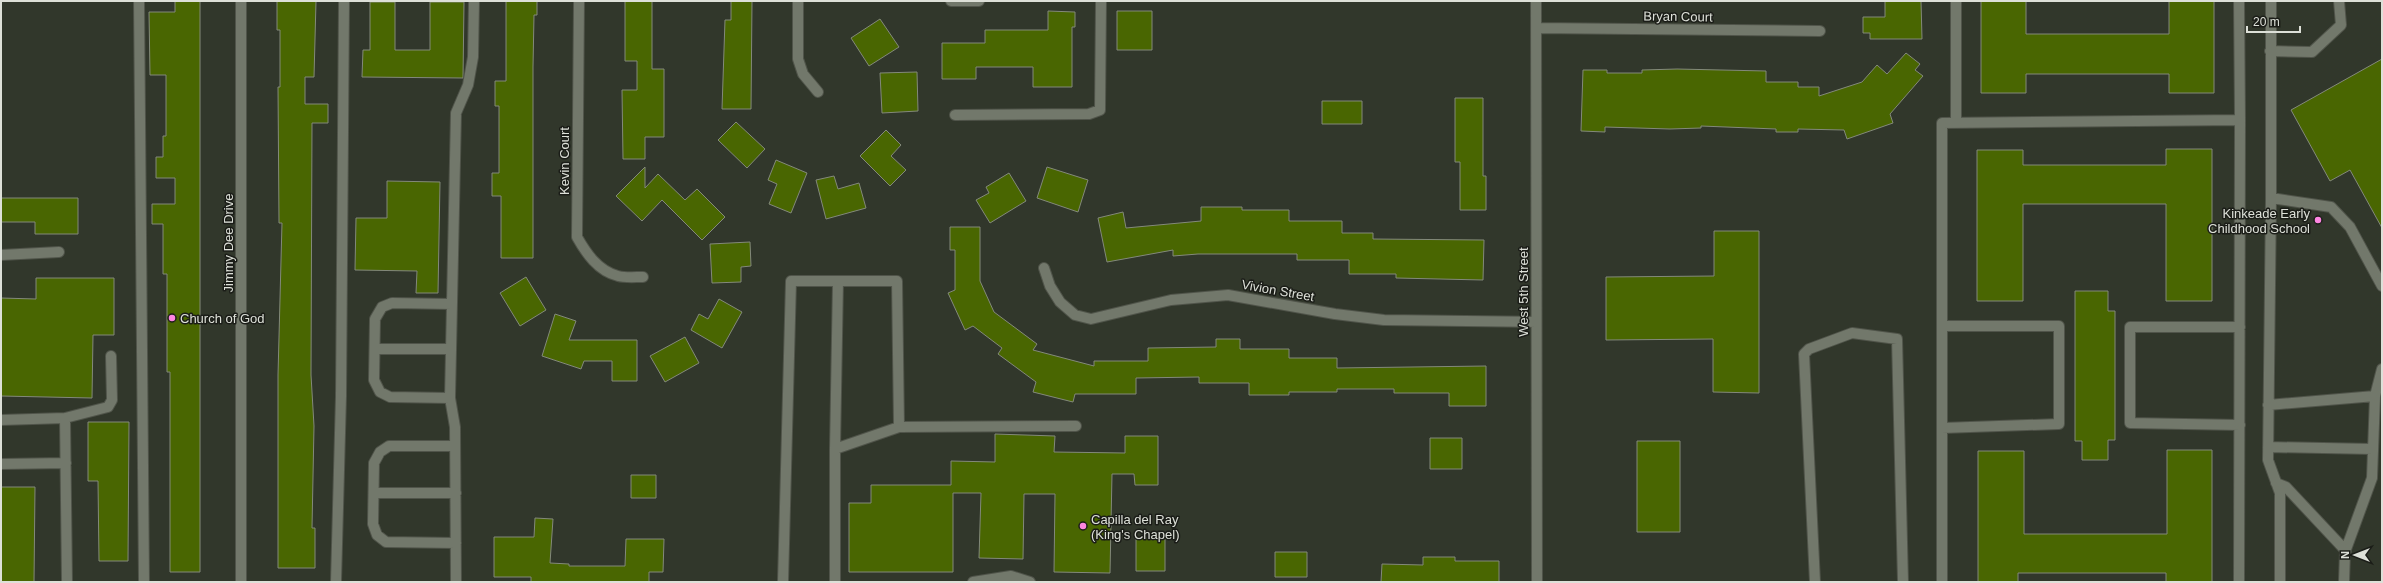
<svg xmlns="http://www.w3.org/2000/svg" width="2383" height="583" font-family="Helvetica,sans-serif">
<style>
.building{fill:#496601;stroke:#83897b}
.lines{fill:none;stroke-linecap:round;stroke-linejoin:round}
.minor-casing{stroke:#50544a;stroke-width:12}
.minor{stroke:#72786b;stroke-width:10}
.poi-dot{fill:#fd86e1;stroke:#1b1d18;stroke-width:1.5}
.labels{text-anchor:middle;stroke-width:3;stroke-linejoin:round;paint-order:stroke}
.street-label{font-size:13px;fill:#dde0d8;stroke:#1b1d18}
.poi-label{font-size:13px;fill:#dde0d8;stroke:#1b1d18;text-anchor:start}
</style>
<rect width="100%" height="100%" fill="#31372b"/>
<path class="building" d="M175,1H200V572H170V372H167V274H163V224H152V204H175V178H156V157H163V136H166V75H150L149,12H175Z
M277,1H316L314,77H305V104H328V123H312L311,375L314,426L312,528H315V568H278V375L282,223H279L278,87H280V30H277Z
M506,1H537V15H534L533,67V258H501V196H492V173H499V106H495V81H506Z
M625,1H652V69H664V137H645V159H623L622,90H637V61H625Z
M731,1H752L751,109H722L725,20H731Z
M1885,1H1921L1922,39H1870V33H1863V17H1885Z
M1981,1H2026V34H2169V1H2214V93H2169V74H2026V93H1981Z
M370,2H395V50H430V2H464L463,78L362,77L363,50H370Z
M1048,11L1075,12V27H1072V87H1033V67H976V79H942V43H985V30H1048Z
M1117,11H1152V50H1117Z
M880,19L899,47L869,66L851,38Z
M1906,53L1920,64L1915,70L1923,76L1890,114L1893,123L1847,139L1844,130L1798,129V132H1776V129L1701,126V128L1670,129L1605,127V132L1581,131L1583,70H1607V73H1642V70L1677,69L1766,71V82H1798V87H1819V96L1862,82L1877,65L1887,74Z
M2382,59V228L2350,170L2330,181L2291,110Z
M917,72L918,111L882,113L880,73Z
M1455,98H1483V176H1486V210H1460V162H1455Z
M1322,101H1362V124H1322Z
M736,122L765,149L747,168L718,140Z
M886,130L901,145L891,156L906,170L890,186L860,156Z
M2166,149H2212V301H2166V204H2023V301H1977V150H2023V165H2166Z
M776,160L807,173L791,213L769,204L777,184L768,180Z
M645,167V188L658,174L685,200L697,189L725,217L702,240L662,200L642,221L616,196Z
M1047,167L1088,180L1078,212L1037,198Z
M1009,173L1026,201L990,223L976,200L989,193L986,187Z
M834,176L838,189L859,183L866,208L826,219L816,180Z
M387,181L440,182L438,293H416L417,271L355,270L356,218H387Z
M1,198H78V234H35V222H1Z
M1201,207H1242V210H1289V221H1342V233H1373V239L1484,240L1483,280L1396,278V274H1349V260H1297V254H1198L1173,256V250L1107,262L1098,218L1123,212L1126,228L1201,221Z
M950,227H980V281L994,312L1037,344L1033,350L1094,366V361H1148V348L1216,347V339H1240V349H1289V358H1337V368L1486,366V406H1449V393H1394V389H1337V392H1289V395H1249V383H1199V377L1136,378V394H1075L1073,402L1033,392L1036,382L998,354L1002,348L973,326L965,330L948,293L955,290V250H950Z
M1714,231H1759V393L1713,392V339L1606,340V277L1714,276Z
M750,242L751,266L741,267V282L712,283L710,244Z
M526,277L546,310L520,326L500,293Z
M36,278H114V335H93L92,398L1,396V298L36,299Z
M2075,291H2108V311H2115V440H2108V460H2082V441H2075Z
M719,299L742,312L722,348L691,330L699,314L708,319Z
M555,314L576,321L569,340H637V381H612V361H584L581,369L542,356Z
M685,337L699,363L665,382L650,356Z
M88,422H129L128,561H99L98,481H88Z
M995,434L1055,436L1054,452L1125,453V436H1158V485H1135L1134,474H1112L1110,573L1054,572L1055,494H1024L1023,559L979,558L981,493H953V572H849V503H871V485H951V461L995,462Z
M1430,438H1462V469H1430Z
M1637,441H1680V532H1637Z
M2167,450H2212V582H2166V573H2018V582H1978V451H2024V534H2167Z
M631,475H656V498H631Z
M1,487H35L34,582H1Z
M535,518L553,519L550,563L569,564V566H625L626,539H664L663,572H649V582H531V577H494V537H534Z
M1136,538H1165V571H1136Z
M1275,552H1307V577H1275Z
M1423,557H1455V561H1499V582H1381L1382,564L1423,565Z"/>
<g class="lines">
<defs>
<path id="minor" d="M139,1L144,582
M241,1V582
M579,1L577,237C586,253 598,271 618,276C625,278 635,277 643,277
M798,1V59L803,74L818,92
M951,1H979
M1536,1L1537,582
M2239,1L2240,120
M2271,1V198L2268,460L2280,493V582
M1536,28L1820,31
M2270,51L2312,52L2341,25L2339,1
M955,115L1089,114L1100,110L1101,1
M1956,123V1
M2271,198L2331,207L2350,227L2382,286
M1,255L59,252
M1044,268L1050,286L1060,302L1075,315L1091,319L1171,300L1228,295L1335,314L1384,320L1536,322
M1942,326H2059V424L1942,428
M2240,327H2130V423L2240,425
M375,349H451
M450,398L390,397L380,392L374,380L375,319L382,307L392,303L452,304
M2268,405L2375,396
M65,418L67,582
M1,420L65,418L108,407L112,400L111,356
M455,446H389L380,452L374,463L373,524L377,535L386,542L456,543
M2268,447L2373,449
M835,449L838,281
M1,464L66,463
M2276,483L2286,487L2346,551
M374,493H456
M336,582L341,396L344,1
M456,582L455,427L450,398L456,113L468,85L473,57L474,1
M783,582L791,281H897L899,427L1076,426
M835,582V449L899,427
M973,582L1011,576L1030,582
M1815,582L1804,354L1809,349L1852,333L1897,339L1903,582
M1942,582V123L2240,120L2239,582
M2344,582L2345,552L2372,478L2375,396L2382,369"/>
</defs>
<use href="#minor" class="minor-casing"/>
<use href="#minor" class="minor"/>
</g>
<g class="poi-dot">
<circle cx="2318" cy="220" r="4"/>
<circle cx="172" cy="318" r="4"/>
<circle cx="1083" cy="526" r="4"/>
</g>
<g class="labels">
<g class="street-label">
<text transform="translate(1678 16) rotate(1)" y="5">Bryan Court</text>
<text transform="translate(564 161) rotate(-90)" y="5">Kevin Court</text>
<text transform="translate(228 243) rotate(-90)" y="5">Jimmy Dee Drive</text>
<text transform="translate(1278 290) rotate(10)" y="5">Vivion Street</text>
<text transform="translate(1523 292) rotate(-90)" y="5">West 5th Street</text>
</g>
<g class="poi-label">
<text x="2310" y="218" text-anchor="end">Kinkeade Early<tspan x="2310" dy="15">Childhood School</tspan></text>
<text x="180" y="323">Church of God</text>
<text x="1091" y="524">Capilla del Ray<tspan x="1091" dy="15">(King's Chapel)</tspan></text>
</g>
</g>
<rect width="2383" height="583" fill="none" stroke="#dde0d8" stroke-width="4"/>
<g transform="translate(2355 555) rotate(270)" stroke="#1b1d18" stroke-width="3" paint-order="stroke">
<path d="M0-3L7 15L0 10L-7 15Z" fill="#dde0d8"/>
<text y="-6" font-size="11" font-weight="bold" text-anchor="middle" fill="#dde0d8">N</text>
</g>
<path d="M2247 26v6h53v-6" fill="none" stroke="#dde0d8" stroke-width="2"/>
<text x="2253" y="26" font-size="12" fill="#dde0d8" stroke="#1b1d18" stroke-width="3" paint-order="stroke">20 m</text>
</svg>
